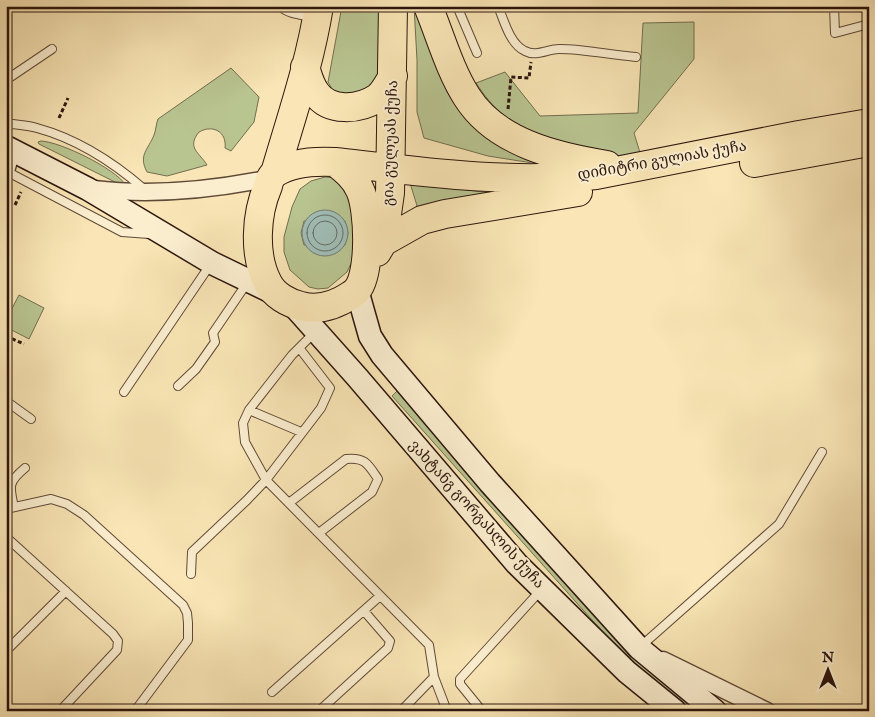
<svg xmlns="http://www.w3.org/2000/svg" width="875" height="717" font-family="'IM FELL English','Noto Serif Georgian',serif">
<style>
.green{fill:#b9c591;stroke:#726e4f;fill-rule:evenodd}
.water{fill:#a0bdb6;stroke:#727a72}
.lines{fill:none;stroke-linecap:round;stroke-linejoin:round}
.shore{stroke:#666a62;stroke-width:1}
.lane-casing{stroke:#5f4a37;stroke-width:10}
.street-casing{stroke:#5f4a37;stroke-width:19}
.secondary-casing{stroke:#2c160d;stroke-width:25}
.highway-casing{stroke:#2c160d;stroke-width:30}
.path{stroke:#2c160d;stroke-width:3;stroke-dasharray:4 2.5;stroke-linecap:butt}
.lane{stroke:#fbeecf;stroke-width:8}
.street{stroke:#fbeecf;stroke-width:16}
.secondary{stroke:#fbeecf;stroke-width:22}
.highway{stroke:#f9e5b5;stroke-width:28}
.labels{text-anchor:middle;stroke-width:4;stroke-linejoin:round;paint-order:stroke}
.street-label{font-size:15px;fill:#2c160d;stroke:#fbeecf}
</style>
<rect width="100%" height="100%" fill="#f9e5b5"/>
<filter id="stains"><feTurbulence type="fractalNoise" baseFrequency=".004" numOctaves="4"/><feColorMatrix values="0 0 0 0 .2 0 0 0 0 .09 0 0 0 0 .02 0 0 0 .5 -.17"/></filter>
<radialGradient id="worn" r=".72"><stop offset=".6" stop-color="#630" stop-opacity="0"/><stop offset="1" stop-color="#630" stop-opacity=".3"/></radialGradient>
<path class="green" d="M342,6H386L382,81L358,100L334,92L328,82Z
M414,6H419L438,60L545,165L488,156L424,138L417,112V60Z
M694,22V59L634,133L641,156C635,157 628,159 622,159C593,160 526,133 504,115C493,107 484,95 476,83L505,72L540,116L638,113L643,23Z
M231,68L259,97L254,122L231,151L225,148C227,132 213,124 199,132C186,148 200,153 207,165L167,176L147,172C138,155 148,150 154,135C156,130 156,124 158,119Z
M41,141C61,142 114,168 126,185H121L39,144L38,142Z
M325,177L336,178L356,189V253L347,272L328,288L318,289L309,287L290,270L284,252V237L292,207L300,189L311,181ZM304,221H345L348,233L345,245H304L301,233Z
M410,183L500,194L418,209Z
M19,295L44,308L29,339L6,327V320Z
M397,391L478,485L700,711H691L640,670L609,639L392,396Z"/>
<path class="water" d="M302 233a23 23 0 1 1 46 0a23 23 0 1 1-46 0Z"/>
<g class="lines">
<path class="shore" d="M307 233a18 18 0 1 1 36 0a18 18 0 1 1-36 0Z
M313 233a12 12 0 1 1 24 0a12 12 0 1 1-24 0Z"/>
<defs>
<path id="lane" d="M280,6C287,14 302,15 313,17
M457,6L477,53
M498,6C504,21 510,44 525,51C536,57 548,49 559,49C584,49 611,55 636,57
M834,6L835,33L869,24
M6,80L52,49
M6,123C16,125 27,125 37,128C77,139 113,162 144,189
M6,171L122,232L149,234
M314,333L292,355L249,410L243,423L245,442L266,480L429,645L434,677L447,711
M178,386L196,369L215,342L213,333L247,283
M124,392L210,265
M6,401L31,419
M249,410L301,432
M289,503L346,459C365,457 368,464 378,479L372,492L319,533
M14,507C9,486 8,482 25,468
M6,509L51,499L67,504L84,515L183,605L187,613L188,623V640L135,711
M6,537L113,634L118,641L117,650L60,711
M191,574L192,552L247,500L266,480L321,408L330,388L300,349
M640,647L779,524L822,452
M6,651L66,591
M272,692L380,596
M319,711L388,648L390,641L364,611
M401,711L434,677
M482,711L460,684V679L541,590"/>
<path id="street" d="M6,171L12,150
M94,189C153,196 213,190 271,178
M663,660L767,711"/>
<path id="secondary" d="M6,147L88,189L212,263L276,294
M357,290L370,336L382,355L490,483L639,648L715,711
M292,304L357,377L517,564L627,672L675,711"/>
<path id="highway" d="M428,6C440,35 450,71 467,97C496,143 557,157 607,165
M305,67C308,76 310,85 316,93C329,112 359,110 377,98C384,93 388,84 393,76
M335,162C345,170 355,178 360,190C369,209 371,273 357,290C356,292 353,293 351,295C336,305 319,311 301,306C288,303 274,295 268,283C253,255 256,214 268,186C269,181 271,176 275,173C292,162 316,161 335,162C423,172 508,184 596,175L799,135L869,123
M754,163L869,142
M275,173C291,118 310,63 319,6
M383,242L422,220L445,214L578,192
M377,252L383,242L390,193L393,6"/>
</defs>
<use href="#lane" class="lane-casing"/>
<use href="#street" class="street-casing"/>
<use href="#secondary" class="secondary-casing"/>
<use href="#highway" class="highway-casing"/>
<path class="path" d="M508,109L511,77L529,78L531,62
M59,118L68,98
M15,205L21,192
M6,336L24,344"/>
<use href="#lane" class="lane"/>
<use href="#street" class="street"/>
<use href="#secondary" class="secondary"/>
<use href="#highway" class="highway"/>
</g>
<g class="labels">
<g class="street-label">
<text transform="translate(390 143) rotate(-88)" y="5">გია გულუას ქუჩა</text>
<text transform="translate(662 160) rotate(-10)" y="5">დიმიტრი გულიას ქუჩა</text>
<text transform="translate(477 514) rotate(48)" y="5">ვახტანგ გორგასლის ქუჩა</text>
</g>
</g>
<rect width="875" height="717" fill="none" stroke="#f9e5b5" stroke-width="25"/>
<rect x="8" y="8" width="860" height="702" fill="none" stroke="#2c160d" stroke-width="2.5"/>
<rect x="12" y="12" width="850" height="692" fill="none" stroke="#2c160d"/>
<g transform="translate(828 670)" stroke="#fbeecf" stroke-width="4" paint-order="stroke">
<path d="M0-4L9 19L0 12L-9 19Z" fill="#2c160d"/>
<text y="-8" font-size="14" font-weight="bold" text-anchor="middle" fill="#2c160d">N</text>
</g>
<rect width="100%" height="100%" filter="url(#stains)"/>
<rect width="100%" height="100%" fill="url(#worn)"/>
</svg>
